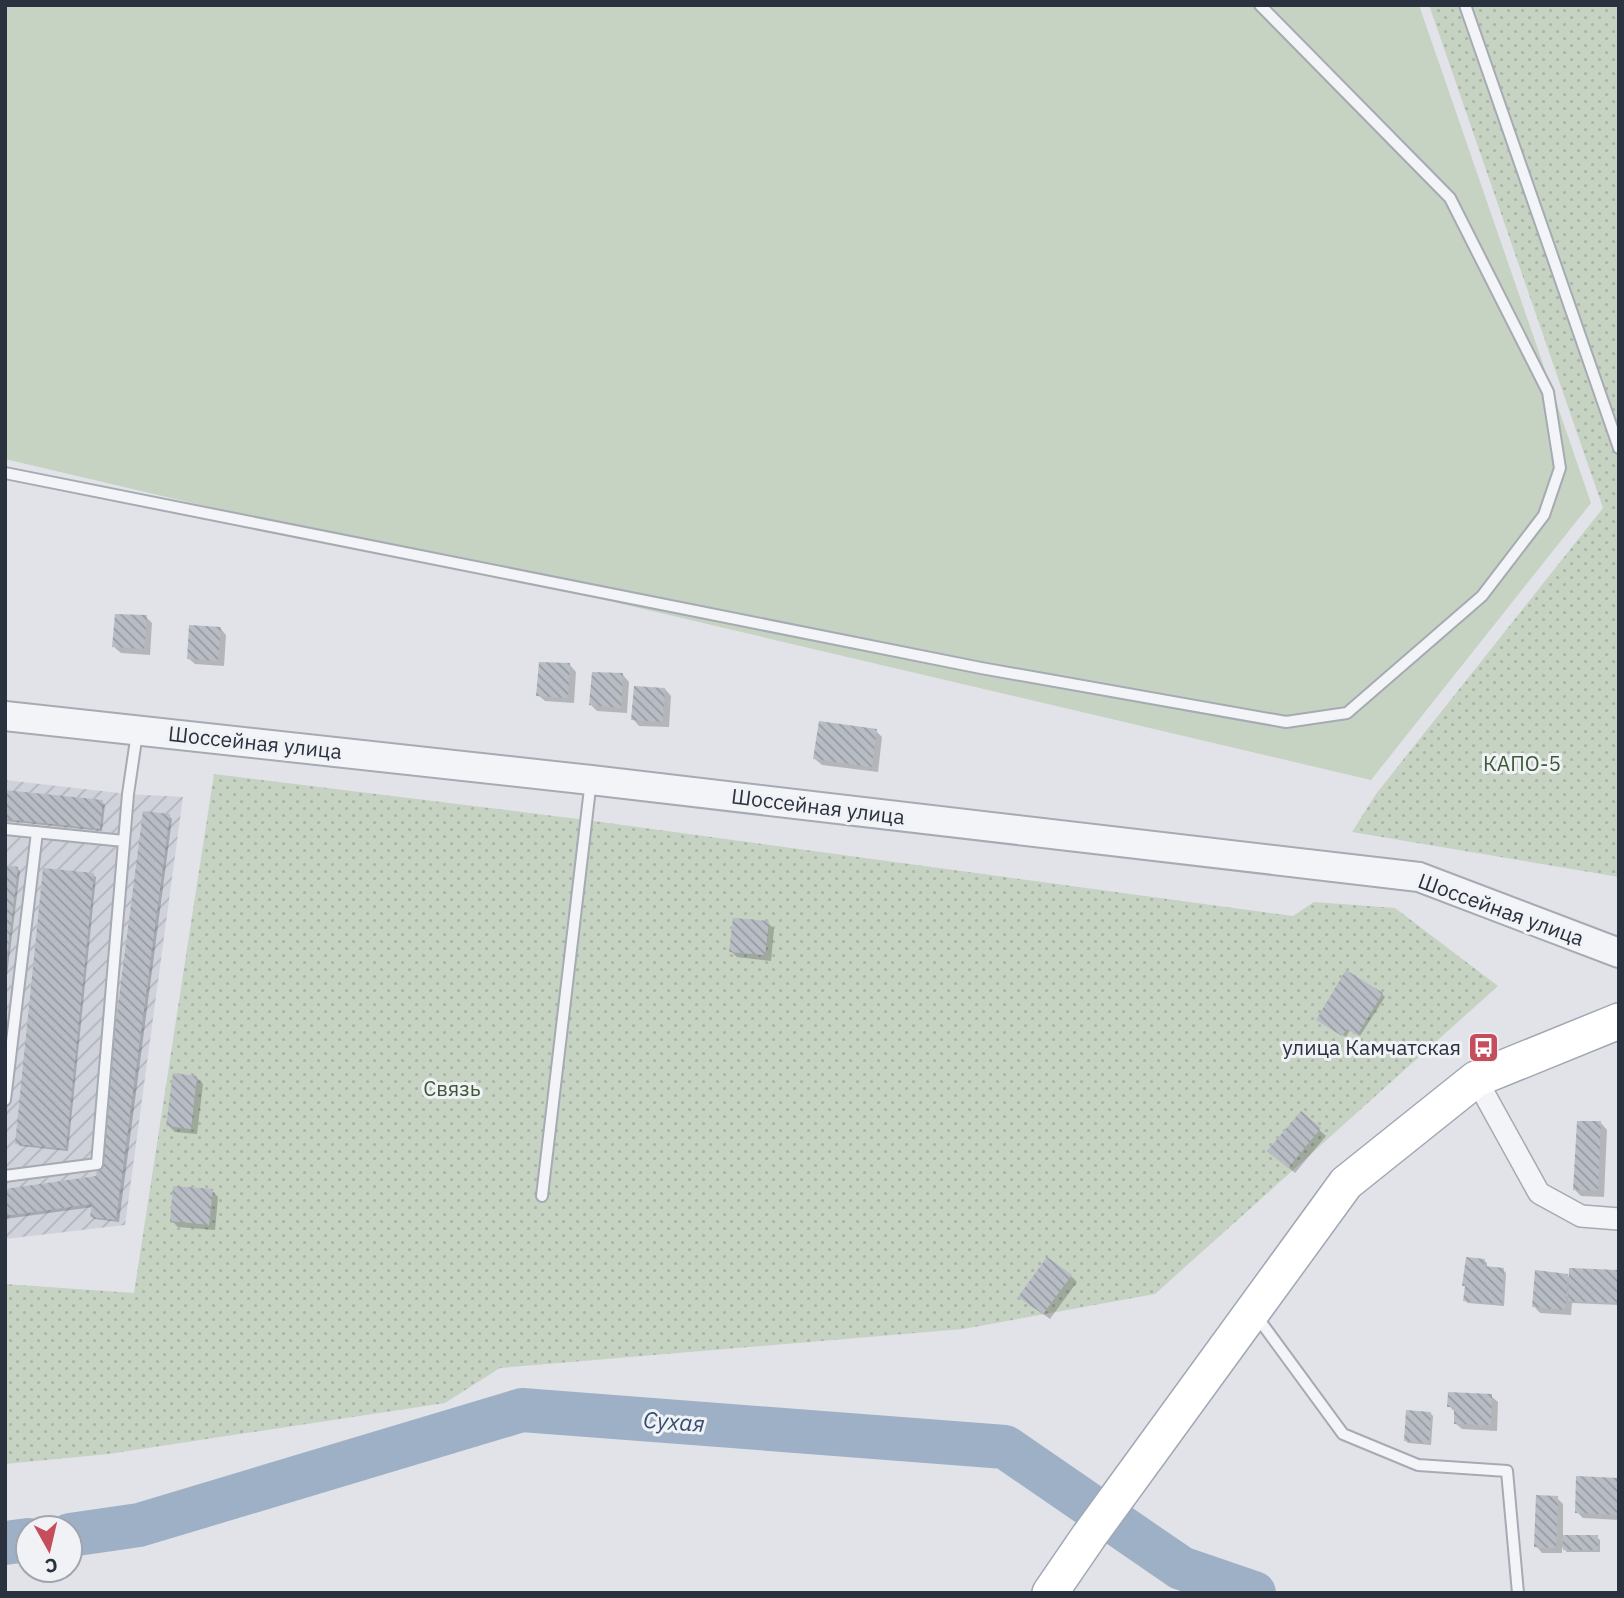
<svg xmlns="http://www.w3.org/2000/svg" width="1624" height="1598" font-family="'IBM Plex Sans',sans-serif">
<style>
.industrial{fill:url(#industrial-furrows)}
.grass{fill:#c6d2c2}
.garden{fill:url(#garden-dots)}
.shadow{fill:#0003}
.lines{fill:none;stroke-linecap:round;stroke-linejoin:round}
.river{stroke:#9eb0c6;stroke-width:44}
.building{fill:url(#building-back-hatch)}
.service-casing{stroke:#a6aab2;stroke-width:14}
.minor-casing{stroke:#a6aab2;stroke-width:24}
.tertiary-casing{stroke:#a6aab2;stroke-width:32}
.primary-casing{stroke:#a1a8b3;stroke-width:38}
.service{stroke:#f3f4f7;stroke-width:10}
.minor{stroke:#f3f4f7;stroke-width:21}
.tertiary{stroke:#f3f4f7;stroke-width:28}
.primary{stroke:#fff;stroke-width:35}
.labels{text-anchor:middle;stroke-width:6;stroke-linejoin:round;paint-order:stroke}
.street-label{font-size:21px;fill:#2a313f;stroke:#f0f2f6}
.park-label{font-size:21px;fill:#3e5a38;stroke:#f0f2f6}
.poi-label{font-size:21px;fill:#2a313f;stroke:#f0f2f6;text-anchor:end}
.water-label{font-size:23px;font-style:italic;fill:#374f71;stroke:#f0f2f6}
</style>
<defs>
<pattern id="industrial-furrows" width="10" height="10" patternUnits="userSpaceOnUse" patternTransform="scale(1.75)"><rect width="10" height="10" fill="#cfd2da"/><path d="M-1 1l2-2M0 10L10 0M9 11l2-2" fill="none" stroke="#b2b5bc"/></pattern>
<pattern id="garden-dots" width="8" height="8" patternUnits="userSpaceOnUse" patternTransform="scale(1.75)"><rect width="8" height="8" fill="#c6d2c2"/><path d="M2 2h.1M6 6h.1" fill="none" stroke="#aab5a8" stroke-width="1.8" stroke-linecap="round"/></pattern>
<pattern id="building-back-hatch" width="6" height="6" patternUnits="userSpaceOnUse" patternTransform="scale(1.75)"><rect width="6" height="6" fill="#b8bdc5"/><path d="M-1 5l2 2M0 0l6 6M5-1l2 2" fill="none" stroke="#969aa1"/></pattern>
</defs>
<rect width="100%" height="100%" fill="#e1e3e8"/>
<path class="industrial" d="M5,780L128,794L183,797L125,1225L5,1239Z"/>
<path class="grass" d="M5,5H1419L1591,503L1371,780L5,459Z"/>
<path class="garden" d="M1429,5H1619V877L1352,832L1376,794L1603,508Z
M214,774L586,820L1293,916L1314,902L1395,908L1498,986L1155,1294L963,1329L500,1368L445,1403L108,1454L5,1464V1284L134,1293Z"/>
<path class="shadow" d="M146,617L152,623L150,655L121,653L114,647Z
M220,628L226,635L224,666L195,664L188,658Z
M570,665L576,672L574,703L545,701L538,695Z
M623,675L629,682L627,713L597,711L591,705Z
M665,689L671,696L669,727L639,726L633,719Z
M876,731L882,737L878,772L822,765L815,759Z
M5,791L102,802L105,805L102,831L5,821Z
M169,816L172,819L119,1222L94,1219L92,1216L93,1207L5,1219V1191L97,1178Z
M5,867L18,869L20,871L5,992Z
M93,875L96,877L68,1151L20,1146L17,1143Z
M768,923L774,929L771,961L737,957L731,951Z
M1382,994L1385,997L1360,1036L1350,1030L1346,1037L1321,1022Z
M197,1078L203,1084L197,1134L175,1132L168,1125Z
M1301,1114L1326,1136L1295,1173L1276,1157Z
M1601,1123L1607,1130L1604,1197L1581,1196L1574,1189Z
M212,1191L218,1197L215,1230L178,1227L172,1221Z
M1484,1260L1487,1263V1268L1503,1270L1506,1273L1504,1306L1468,1303L1465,1301L1466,1288L1464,1285Z
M1619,1271V1305L1572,1303L1571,1315L1540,1313L1534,1306L1567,1275L1570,1278Z
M1071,1276L1077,1282L1050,1319L1027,1303Z
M1491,1396L1498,1402L1497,1431L1462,1429L1455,1423L1456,1413L1449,1406Z
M1430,1413L1433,1416L1431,1445L1408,1443L1405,1440Z
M1619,1479V1520L1583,1518L1577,1512Z
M1557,1498L1563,1504V1537H1597L1600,1540V1552H1567L1562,1547V1553H1542L1536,1546Z"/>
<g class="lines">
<path class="river" d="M70,1535L139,1525L522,1410L1005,1447L1181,1568L1254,1593
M5,1543L28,1540"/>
</g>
<path class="building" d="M115,614L147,615L144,649L112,647Z
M189,625L221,627L218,661L187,659Z
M539,662L570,663L568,698L536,696Z
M592,672L623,673L621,708L589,705Z
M634,686L665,688L663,722L631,720Z
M819,721L877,729L872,767L813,759Z
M5,790L103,800L100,829L5,819Z
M143,811L170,814L116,1220L90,1217L92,1204L5,1216V1189L96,1176Z
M5,865L18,867L7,959H5Z
M43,868L94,873L66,1149L15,1144Z
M733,918L769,921L765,955L729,952Z
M1346,970L1383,993L1357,1035L1347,1029L1342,1036L1316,1020Z
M173,1073L197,1076L191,1129L166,1126Z
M1301,1111L1321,1128L1288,1168L1267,1151Z
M1577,1121H1601L1598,1191L1573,1190Z
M173,1186L213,1189L209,1225L170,1221Z
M1047,1257L1072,1275L1043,1314L1018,1297Z
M1466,1257L1485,1259L1484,1266L1504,1268L1502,1304L1463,1301L1465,1286H1462Z
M1569,1268L1619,1270V1303L1568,1301Z
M1535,1270L1568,1274L1565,1310L1532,1307Z
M1448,1392L1492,1394L1491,1425L1454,1424V1407H1447Z
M1406,1410L1431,1412L1429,1443L1404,1441Z
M1576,1476L1619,1478V1515L1575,1513Z
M1536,1495L1558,1496L1556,1548L1534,1547Z
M1563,1535H1598V1550H1563Z"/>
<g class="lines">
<defs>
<path id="service" d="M1465,5L1619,448
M5,473L981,668L1286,722L1347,713L1482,596L1544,515L1560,468L1548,392L1450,198L1260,5
M5,829L124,841
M5,1100L37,832
M5,1176L97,1164L128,794L137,733
M542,1196L591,780
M1255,1314L1343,1434L1418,1465L1507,1471L1518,1593"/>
<path id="minor" d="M1476,1079L1539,1193L1581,1216L1619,1219"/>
<path id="tertiary" d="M5,716L591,780L1419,877L1619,953"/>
<path id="primary" d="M1050,1593L1089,1536L1346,1183L1476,1079L1619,1021"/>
</defs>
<use href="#service" class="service-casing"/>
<use href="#minor" class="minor-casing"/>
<use href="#tertiary" class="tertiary-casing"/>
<use href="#primary" class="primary-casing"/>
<use href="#service" class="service"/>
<use href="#minor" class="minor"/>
<use href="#tertiary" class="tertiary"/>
<use href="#primary" class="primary"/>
</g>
<defs>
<symbol id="bus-square" viewBox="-11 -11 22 22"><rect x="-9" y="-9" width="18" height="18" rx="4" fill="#c64d5c" stroke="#f0f2f6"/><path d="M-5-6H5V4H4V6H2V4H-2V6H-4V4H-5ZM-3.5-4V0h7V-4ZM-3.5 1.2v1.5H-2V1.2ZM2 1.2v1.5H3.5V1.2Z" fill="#fff"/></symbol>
</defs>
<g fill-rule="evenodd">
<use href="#bus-square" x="1466" y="1030" width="35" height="35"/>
</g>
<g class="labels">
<g class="street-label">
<text transform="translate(255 743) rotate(6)" y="7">Шоссейная улица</text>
<text transform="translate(818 807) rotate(7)" y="7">Шоссейная улица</text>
<text transform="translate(1501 910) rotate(20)" y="7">Шоссейная улица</text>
</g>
<g class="park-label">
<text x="1522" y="771">КАПО-5</text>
<text x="452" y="1096">Связь</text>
</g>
<g class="poi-label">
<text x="1461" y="1055">улица Камчатская</text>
</g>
<g class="water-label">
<text transform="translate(674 1422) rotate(4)" y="8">Сухая</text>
</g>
</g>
<rect width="1624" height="1598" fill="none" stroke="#2a313f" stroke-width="14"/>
<g transform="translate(49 1549) rotate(172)"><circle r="33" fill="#f0f2f6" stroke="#a1a5ad" stroke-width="2"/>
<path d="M0-5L12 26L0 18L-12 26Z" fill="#c64d5c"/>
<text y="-10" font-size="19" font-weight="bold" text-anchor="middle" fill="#2a313f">С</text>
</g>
</svg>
